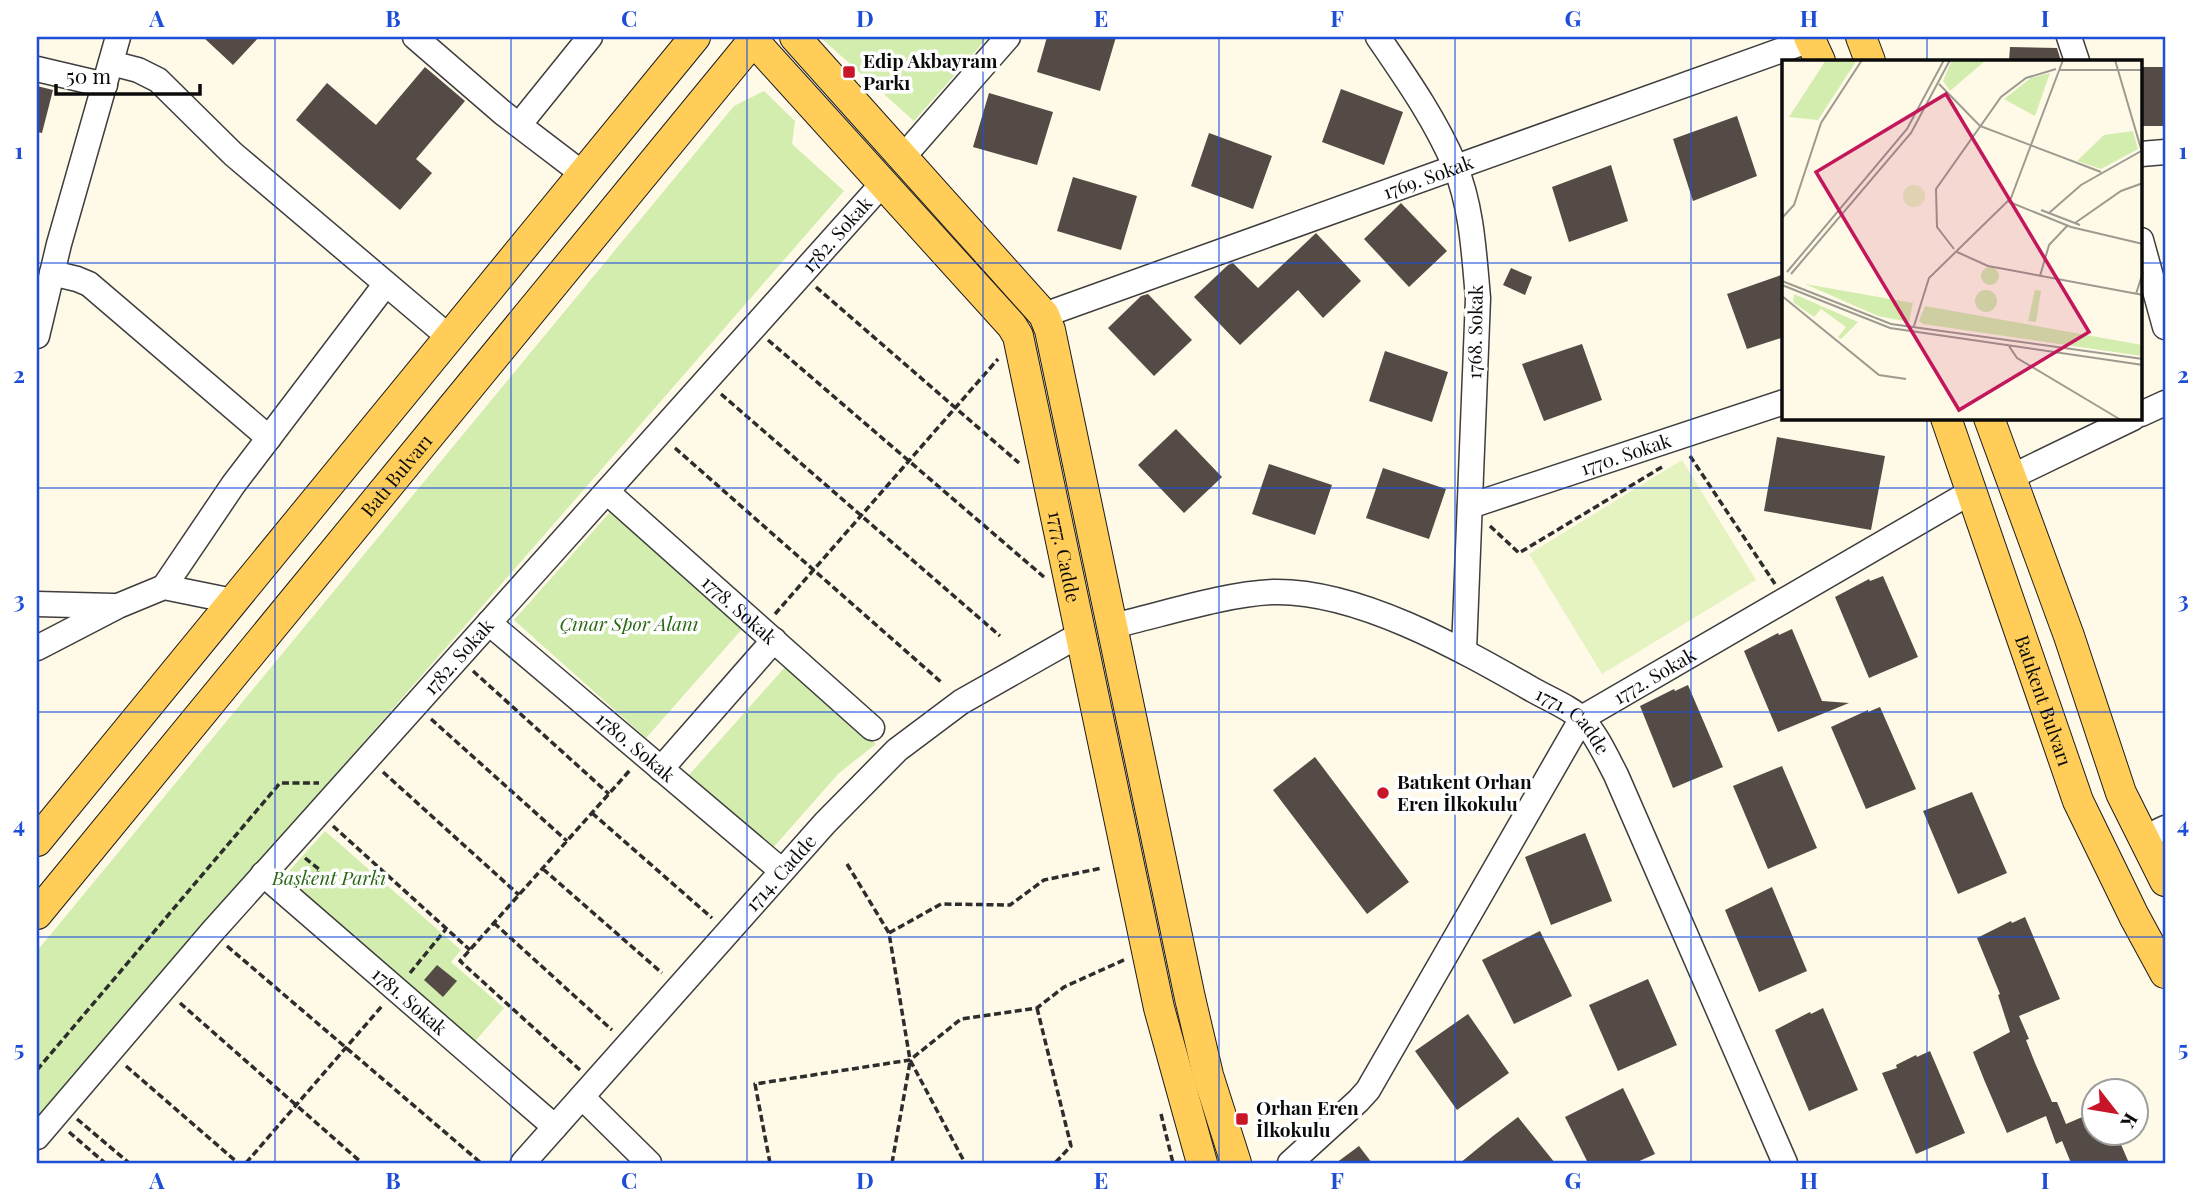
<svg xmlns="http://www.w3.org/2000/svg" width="2202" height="1200" font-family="'Playfair Display',serif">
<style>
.green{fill:#d2edae}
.pitch{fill:#e5f3c1}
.building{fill:#544b46}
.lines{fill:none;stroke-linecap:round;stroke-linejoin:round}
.minor-casing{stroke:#3e3e3e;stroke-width:27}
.major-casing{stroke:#1c1c1c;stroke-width:32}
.path{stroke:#2d2d2d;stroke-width:3.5;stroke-dasharray:7 3.5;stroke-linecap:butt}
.minor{stroke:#fff;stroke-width:24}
.major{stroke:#ffcd58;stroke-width:30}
.grid{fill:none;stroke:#1d4ed8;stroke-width:2;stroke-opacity:0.55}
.poi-dot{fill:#c81528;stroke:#fff;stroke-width:2.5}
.labels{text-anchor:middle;stroke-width:7;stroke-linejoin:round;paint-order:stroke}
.poi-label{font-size:19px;font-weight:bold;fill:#0b0b0b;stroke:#fff;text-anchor:start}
.street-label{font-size:19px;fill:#0b0b0b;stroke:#fff}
.park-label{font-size:19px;font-style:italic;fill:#2b6815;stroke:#fff}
.inset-road{fill:none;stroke:#9d9a90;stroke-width:2}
.view{fill:#c2185b;fill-opacity:0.15;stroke:#c2185b;stroke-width:3.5}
.inset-edge{fill:none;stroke:#0b0b0b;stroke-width:3.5}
.neatline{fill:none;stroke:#1d4ed8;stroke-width:2.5}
.grid-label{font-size:23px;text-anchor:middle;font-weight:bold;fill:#1d4ed8}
</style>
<rect width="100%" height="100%" fill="#fff9e8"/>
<path class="green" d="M820,37H988L914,121Z
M764,91L795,121L792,144L844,191L37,1117V951L734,106Z
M611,511L743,628L646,738L514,620Z
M786,666L876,744L839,773L772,849L689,775Z
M325,831L461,950L451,962L504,1008L471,1046L281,880Z"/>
<path class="pitch" d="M1682,460L1756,580L1602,674L1529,554Z"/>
<path class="building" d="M203,37H259L233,65Z
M1047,37H1116L1100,91L1037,72Z
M2010,47L2057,48L2061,61H2009Z
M425,67L465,101L416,159L432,173L400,210L296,120L327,83L376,125Z
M2141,67H2165V126H2141Z
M37,86L53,90L42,133L37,132Z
M1341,89L1403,112L1384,165L1322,142Z
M989,93L1053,112L1037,165L973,147Z
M1737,116L1757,176L1693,201L1673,139Z
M1209,133L1272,156L1253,209L1191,186Z
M1611,165L1628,221L1569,242L1552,187Z
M1073,177L1137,196L1121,250L1057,231Z
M1401,203L1447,251L1409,287L1364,239Z
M1316,233L1361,281L1323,318L1298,290L1240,345L1194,297L1228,265L1233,263L1258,288Z
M1511,268L1532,277L1525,295L1503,285Z
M1784,274V337L1747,349L1727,294Z
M1148,294L1192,340L1154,376L1108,328L1141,296Z
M1582,344L1602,400L1544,421L1522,364Z
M1385,351L1448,372L1432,422L1369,401Z
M1176,429L1222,477L1184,513L1138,465Z
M1777,437L1885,456L1871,530L1764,511Z
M1269,464L1332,485L1315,535L1252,514Z
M1383,468L1446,489L1429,539L1366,518Z
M1883,576L1918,657L1869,678L1835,597L1869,579L1870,581Z
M1792,629L1822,701L1849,703L1778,732L1744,651L1778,633L1779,635Z
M1688,685L1723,767L1673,788L1640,706L1674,689L1675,691Z
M1880,707L1916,789L1866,809L1831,727L1868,710V712Z
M1315,757L1409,882L1367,914L1273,790Z
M1782,766L1817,848L1768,869L1733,786Z
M1972,792L2007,873L1958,894L1923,811Z
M1585,833L1612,901L1551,925L1525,857Z
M1772,887L1807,971L1759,992L1725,910Z
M2025,917L2060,999L2019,1016L2029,1039L2026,1040L2035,1063L2052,1102H2057L2066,1124L2094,1112V1133H2116L2129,1163H2071L2062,1141L2056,1144L2046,1116L2007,1133L1985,1082L1973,1052L2010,1032L1998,995L2000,994L1977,938L2011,921L2012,923Z
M1540,931L1572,996L1514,1024L1482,960Z
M437,965L457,981L443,997L424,980Z
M1648,979L1677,1045L1618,1071L1589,1005Z
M1823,1008L1858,1090L1809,1111L1775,1030L1810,1012L1811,1014Z
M1468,1014L1509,1073L1457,1110L1415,1051Z
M1930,1051L1965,1133L1916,1154L1882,1073L1897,1068L1896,1065L1916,1055L1917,1057Z
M1623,1088L1655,1154L1635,1163H1588L1565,1117Z
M1518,1117L1555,1163H1460L1493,1136Z
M1359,1146L1372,1163H1336Z"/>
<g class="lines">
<defs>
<g id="minor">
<path d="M415,37L503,113L583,174"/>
<path d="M1378,37C1406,78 1435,119 1455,166C1472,207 1474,254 1478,298L1464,651"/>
<path d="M2069,37L2077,61"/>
<path d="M111,63L138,70L158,80L233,154L449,337"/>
<path d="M37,69L105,85"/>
<path d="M519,125L590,37"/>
<path d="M2141,154L2165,152"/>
<path d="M903,157L1008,37"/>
<path d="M2141,240L2165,327"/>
<path d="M52,273L77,279L89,284L269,438"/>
<path id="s1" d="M1044,315L1810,40"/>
<path d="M37,336L59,244L118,37"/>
<path d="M2141,414L2165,403"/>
<path d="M2011,477L2133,418"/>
<path id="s2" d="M607,492L872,728"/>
<path id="s3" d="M1470,506L1784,402"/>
<path d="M164,587L233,485L385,285"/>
<path d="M37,604L113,606"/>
<path id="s4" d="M489,623L782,871"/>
<path id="s5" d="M1112,626C1161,615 1224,594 1273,592C1358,590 1461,649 1533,690C1547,698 1573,709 1583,720C1597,736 1606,756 1616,775L1785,1163"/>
<path d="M37,648L118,606L164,587L223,599L231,604"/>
<path d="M661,769L774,640"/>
<path d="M2144,838L2165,828"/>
<path id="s6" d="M263,874L555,1127"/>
<path d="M582,1097L649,1163"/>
<path id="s7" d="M37,1137L212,932L884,182"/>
<path id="s8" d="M523,1163L825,823L897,750L961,702L1081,634"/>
<path id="s9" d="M1290,1163L1358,1101L1368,1090L1582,718L1971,492"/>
</g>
<g id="major">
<path d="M795,37L1044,315L1050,330L1190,998L1208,1075L1236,1163"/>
<path d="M1809,37L1820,61"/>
<path d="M1861,37L1870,61"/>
<path id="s10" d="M753,40L1012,326L1018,336L1159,1008L1202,1163"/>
<path id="s11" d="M1946,418L2078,801L2134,916L2165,973"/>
<path d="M1989,418L2069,636L2121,793L2165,881"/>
<path d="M37,841L695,37"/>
<path id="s12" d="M37,914L756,37"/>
</g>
</defs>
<use href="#minor" class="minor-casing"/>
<use href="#major" class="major-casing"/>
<path class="path" d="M816,287L1019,463
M768,340L1044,577
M721,394L1000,636
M675,448L941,682
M1690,456L1775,584
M1490,526L1519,553L1662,467
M775,614L998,359
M473,671L609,794
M431,719L567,841
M383,772L519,895
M592,813L712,918
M333,826L470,950
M305,858L320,870L308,885
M847,864L889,933L910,1060L965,1163
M543,869L662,973
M494,923L612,1030
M889,933L941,904L1010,905L1044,880L1102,868
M227,946L481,1163
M410,973L446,929
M180,1003L362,1163
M1037,1008L1071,1146L1055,1163
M126,1066L238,1163
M37,1070L280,783H319
M580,1070L460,961L631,769
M1161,1114L1173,1163
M77,1119L129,1163
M69,1132L105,1163
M246,1163L382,1006
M770,1163L755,1084L910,1060L961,1019L1037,1008L1064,987L1126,959
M892,1163L910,1062"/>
<use href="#minor" class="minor"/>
<use href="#major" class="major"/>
</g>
<path class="grid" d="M275,37V1163M511,37V1163M747,37V1163M983,37V1163M1219,37V1163M1455,37V1163M1691,37V1163M1927,37V61M37,263H1784M2141,263H2165M1927,418V1163M37,488H2165M37,712H2165M37,937H2165"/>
<g class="poi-dot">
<rect x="842" y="65" width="14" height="14" rx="3.5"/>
<circle cx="1383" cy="793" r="7"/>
<rect x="1235" y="1112" width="14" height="14" rx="3.5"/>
</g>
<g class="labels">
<g class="poi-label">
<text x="863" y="68">Edip Akbayram<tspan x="863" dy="22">Parkı</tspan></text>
<text x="1397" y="789">Batıkent Orhan<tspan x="1397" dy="22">Eren İlkokulu</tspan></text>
<text x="1256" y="1115">Orhan Eren<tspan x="1256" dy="22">İlkokulu</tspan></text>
</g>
<g class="street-label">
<text dy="7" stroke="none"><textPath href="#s1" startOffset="408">1769. Sokak</textPath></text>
<text dy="7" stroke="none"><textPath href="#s7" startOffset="1206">1782. Sokak</textPath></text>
<text transform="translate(1475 332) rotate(-89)" y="7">1768. Sokak</text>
<text dy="7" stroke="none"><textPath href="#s3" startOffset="164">1770. Sokak</textPath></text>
<text dy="7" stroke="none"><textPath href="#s12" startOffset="567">Batı Bulvarı</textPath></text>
<text dy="7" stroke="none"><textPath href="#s10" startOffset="623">1777. Cadde</textPath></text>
<text dy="7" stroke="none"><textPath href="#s2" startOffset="177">1778. Sokak</textPath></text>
<text dy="7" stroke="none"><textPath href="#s7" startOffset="639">1782. Sokak</textPath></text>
<text dy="7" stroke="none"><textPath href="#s9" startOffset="620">1772. Sokak</textPath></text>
<text dy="7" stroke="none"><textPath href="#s11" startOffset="299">Batıkent Bulvarı</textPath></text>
<text dy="7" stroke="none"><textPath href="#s5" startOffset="497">1771. Cadde</textPath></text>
<text dy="7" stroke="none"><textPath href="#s4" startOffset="192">1780. Sokak</textPath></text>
<text dy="7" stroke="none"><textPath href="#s8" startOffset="388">1714. Cadde</textPath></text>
<text dy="7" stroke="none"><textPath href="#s6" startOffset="194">1781. Sokak</textPath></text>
</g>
<g class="park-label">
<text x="629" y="631">Çınar Spor Alanı</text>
<text x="329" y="885">Başkent Parkı</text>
</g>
</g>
<g transform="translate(1782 60)">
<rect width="360" height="360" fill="#fff9e8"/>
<path d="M44,0H75L36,60L7,57ZM170,0H204L168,31L161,21ZM268,13L253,56L222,39L249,18ZM351,71L356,89L319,109L295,101L322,75ZM199 216a9 9 0 1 1 18 0a9 9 0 1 1-18 0ZM23,224L131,243L127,262L96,256ZM193 241a11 11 0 1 1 22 0a11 11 0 1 1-22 0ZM253,230L259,231L254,262L246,261ZM12,234L76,262L59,279L56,277L64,267L39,249L32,257L11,242ZM143,246L360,285V296L141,264L137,261Z" fill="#d2edae"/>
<path d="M121 136a11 11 0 1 1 22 0a11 11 0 1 1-22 0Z" fill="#e5f3c1"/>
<path class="inset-road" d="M333,0L360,92M278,10H361M157,24L198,66L319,112M225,141L289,167L361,184M259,150L298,165M267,153L299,125L361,90M0,158L12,145L39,63L80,0M293,163L339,131L361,123M172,189L155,167L154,129L219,37L244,18L274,9M175,192L206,206L361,235M5,212L125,69L162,0M9,214L129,73L168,0M258,216L267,185L285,166M0,221L109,264L361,299M0,225L108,268L361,305M354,234L361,212M0,236L97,315L124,319M132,266L147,218L229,138L281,0M227,286L235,298L339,360"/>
<path class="view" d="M164,34L307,272L177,350L34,112Z"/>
<rect width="360" height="360" class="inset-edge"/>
</g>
<rect width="2202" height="1200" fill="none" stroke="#ffffff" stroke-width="77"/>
<g transform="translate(2115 1112) rotate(121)"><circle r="33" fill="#ffffff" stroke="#9d9d9d" stroke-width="2"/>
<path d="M0-5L12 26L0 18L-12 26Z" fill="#c81528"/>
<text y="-10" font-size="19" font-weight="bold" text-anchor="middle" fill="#0b0b0b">K</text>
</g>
<path d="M56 84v10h144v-10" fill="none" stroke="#0b0b0b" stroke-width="3.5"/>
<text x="66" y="84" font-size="21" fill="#0b0b0b" stroke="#ffffff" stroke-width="5" paint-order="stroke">50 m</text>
<rect x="38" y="38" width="2126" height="1124" class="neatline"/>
<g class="grid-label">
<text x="157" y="27">A</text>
<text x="393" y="27">B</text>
<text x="629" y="27">C</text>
<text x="865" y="27">D</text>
<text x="1101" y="27">E</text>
<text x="1337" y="27">F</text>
<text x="1573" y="27">G</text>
<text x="1809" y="27">H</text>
<text x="2045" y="27">I</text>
<text x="19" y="159">1</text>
<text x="2183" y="159">1</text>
<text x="19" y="383">2</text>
<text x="2183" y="383">2</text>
<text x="19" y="608">3</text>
<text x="2183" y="608">3</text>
<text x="19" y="833">4</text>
<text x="2183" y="833">4</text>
<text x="19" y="1057">5</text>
<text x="2183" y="1057">5</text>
<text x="157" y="1189">A</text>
<text x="393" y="1189">B</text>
<text x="629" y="1189">C</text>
<text x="865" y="1189">D</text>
<text x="1101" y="1189">E</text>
<text x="1337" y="1189">F</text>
<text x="1573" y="1189">G</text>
<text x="1809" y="1189">H</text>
<text x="2045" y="1189">I</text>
</g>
</svg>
